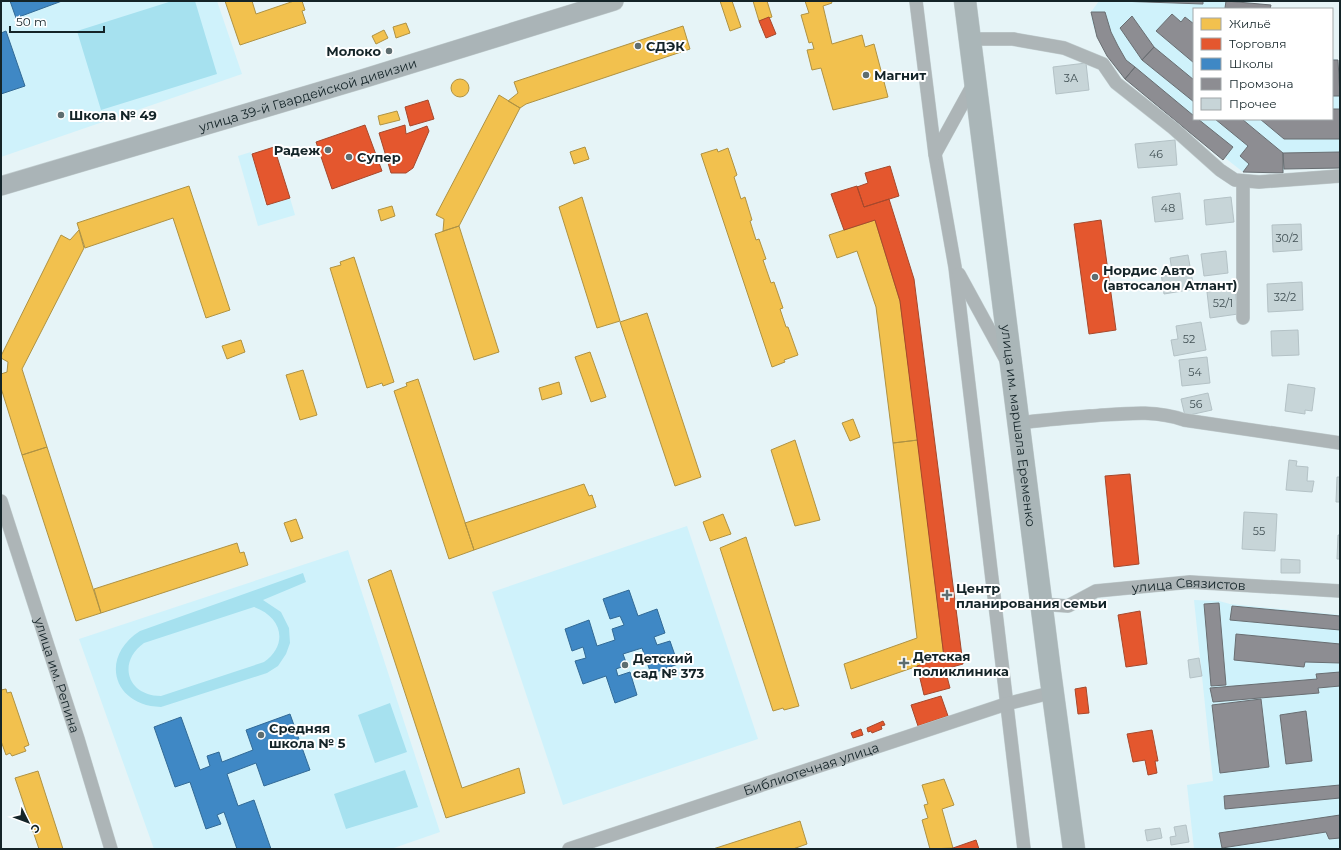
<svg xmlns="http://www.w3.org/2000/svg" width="1341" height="850" font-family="Montserrat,sans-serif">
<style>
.built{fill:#cff2fb}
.green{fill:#a6e1ef;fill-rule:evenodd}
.homes{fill:#f2c14e;stroke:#af9243}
.shops{fill:#e4572e;stroke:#a6482c}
.schools{fill:#3f88c5;stroke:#326a96}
.industry{fill:#8d8d92;stroke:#696e72}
.building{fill:#c7d5d8;stroke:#b4c2c6}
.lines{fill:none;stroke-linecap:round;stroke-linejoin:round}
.minor-casing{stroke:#c2ced0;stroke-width:14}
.secondary-casing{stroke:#c2ced0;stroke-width:20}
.trunk-casing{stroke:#c2ced0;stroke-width:23}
.minor{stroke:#adb5b7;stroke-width:13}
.secondary{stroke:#aab4b7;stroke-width:19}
.trunk{stroke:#aab6b8;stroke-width:22}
.poi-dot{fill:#5e6d70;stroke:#fff;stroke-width:1.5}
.labels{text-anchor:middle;stroke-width:4;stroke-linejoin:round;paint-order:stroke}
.number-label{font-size:11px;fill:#415054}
.poi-label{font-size:13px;font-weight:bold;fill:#142428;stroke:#fff;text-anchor:start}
.street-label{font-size:13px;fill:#142428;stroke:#fff}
</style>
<rect width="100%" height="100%" fill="#e6f4f7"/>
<path class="built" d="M1,1H217L242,74L1,157Z
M1099,1H1237L1271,5L1270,9H1194V119H1332V58L1338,60V82L1340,83V168L1284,169L1283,173L1243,172L1125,79L1117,70L1097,37L1092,22L1091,12Z
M251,152L265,204L290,198L295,215L258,226L238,156Z
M687,526L758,739L563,805L492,592Z
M348,550L440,832L391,849H154L79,639Z
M1194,600L1219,601L1230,604L1340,615V849H1194L1187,785L1213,781Z"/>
<path class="green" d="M172,1H195L217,74L101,110L77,31Z
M303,573L306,582L263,600L281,612L289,628L290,643L286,654L278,666L267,673L161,707C113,706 99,657 140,631ZM254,607C282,617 289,644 264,662L161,696C127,696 117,662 144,643Z
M390,703L407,752L375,763L358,715Z
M405,770L418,807L346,829L334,794Z"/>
<path class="homes" d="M225,1H252L256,14L294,1H302L305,10L302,11L306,23L240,45Z
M720,1H732L741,27L730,31Z
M753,1H767L772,17L759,21Z
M805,1H831L832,3L823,6L832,44L862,35L865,47L874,44L888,97L833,110L821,68L812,70L807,50L814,49L812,42L809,43L801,15L809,13Z
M406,23L410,33L396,38L393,27Z
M683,26L690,49L526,104L520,108L508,101L518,93L514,82Z
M384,30L388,38L376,44L372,36Z
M451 88a9 9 0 1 1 18 0a9 9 0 1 1-18 0Z
M499,95L520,108L459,226L443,231L444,219L436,215Z
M397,111L400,120L380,125L378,116Z
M585,147L589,159L574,164L570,152Z
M728,148L737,175L734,177L741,199L745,197L752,220L750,221L756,240L759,239L766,259L763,260L771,283L774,282L783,308L780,309L786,327H788L798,355L784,360L785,362L772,367L701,154L717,149L718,152Z
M189,186L230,310L206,318L173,218L85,248L77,223Z
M582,197L620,321L597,328L559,207Z
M392,206L395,216L381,221L378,210Z
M875,220L900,301L918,440L893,443L876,307L857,251L837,258L829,235Z
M459,226L499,352L474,360L435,234Z
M79,230L84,248L22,369L47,447L22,455L1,388V374L7,372L8,362L1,358V356L61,235L70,240Z
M354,257L394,382L383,386L382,383L367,388L330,268L341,265L340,262Z
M647,313L701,477L675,486L620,322Z
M241,340L245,352L227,359L222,346Z
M590,352L606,397L591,402L575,357Z
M303,370L317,415L300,420L286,375Z
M418,379L474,550L449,559L394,391L407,386L406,383Z
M559,382L562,394L542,400L539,388Z
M930,409L932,425L916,426L914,410Z
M853,419L860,437L850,441L842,423Z
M795,440L820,520L795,526L771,450Z
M918,440L944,657L851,689L844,664L917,638L893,443Z
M47,447L101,613L76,621L22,455Z
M584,484L589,496L592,495L596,507L474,550L465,523Z
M723,514L731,534L710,541L703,522Z
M296,519L303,538L291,542L284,523Z
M746,537L799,706L784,710L783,708L773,711L720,548Z
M237,543L240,553L244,552L248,565L101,613L94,589Z
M391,570L462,788L519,768L525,793L446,818L368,580Z
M6,689L7,693L11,692L29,745L24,747L26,751L12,756L10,753L6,755L1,741V690Z
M38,771L57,830L63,849H39L15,778Z
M944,779L954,805L942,809L953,848L930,849L922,820L928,818L924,805L928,804L922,785Z
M800,821L807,844L793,849H713Z"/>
<path class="shops" d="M769,17L776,34L766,38L759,21Z
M428,100L434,119L410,126L405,107Z
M365,125L382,171L332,189L316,142Z
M405,125L406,134L427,126L429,131L413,168L406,173H391L379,133Z
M274,147L290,198L267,205L252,154Z
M890,166L899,196L864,207L857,187L868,183L865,173Z
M857,186L864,207L889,199L914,279L963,664L945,669L950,688L924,695L917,666L944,657L900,301L875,220L844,230L831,194Z
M1101,220L1116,330L1089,334L1074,224Z
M1130,474L1139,564L1114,567L1105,476Z
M1140,611L1147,664L1126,667L1118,615Z
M1086,687L1089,713L1078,714L1075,689Z
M941,696L948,716L918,726L911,705Z
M883,721L885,725L881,726L882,729L872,733L871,731L868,732L867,728Z
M861,729L863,735L853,738L851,733Z
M1152,730L1158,761H1155L1157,773L1148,775L1145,760L1133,762L1127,734Z
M976,840L979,849H950L953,848Z"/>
<path class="schools" d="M10,1H62L16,18Z
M6,31L25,86L1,94V33Z
M629,590L638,616L657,609L665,633L654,637L657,645L670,641L678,664L651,674L642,648L623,654L627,665L616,669L618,676L630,672L637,695L615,703L606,676L583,684L575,661L586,658L583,647L572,651L565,629L589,620L597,646L615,640L612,629L624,625L620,616L610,619L603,599Z
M290,714L310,770L264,786L256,763L227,774L238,806L254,800L271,849H237L224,812L217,815L221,824L206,829L190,782L175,787L154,727L181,717L200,770L210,766L207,756L219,752L222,762L253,750L246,730Z"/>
<path class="industry" d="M1118,1H1203V4Z
M1226,1L1271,5L1270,9L1225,8Z
M1091,12H1105L1111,32L1118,46L1126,60L1135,67L1125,79L1107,56L1097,37Z
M1172,14L1181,22L1185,17L1194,24V63L1156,31Z
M1132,16L1154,47L1142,60L1120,28Z
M1154,47L1194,80V102L1142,60Z
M1332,60H1338L1340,96H1332Z
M1135,67L1194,116V119H1198L1233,147L1223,160L1125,79Z
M1332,109H1340V139H1284L1260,119H1332Z
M1215,119H1242L1283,153V173L1243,172L1249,164L1240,156L1248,146Z
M1340,152V168L1284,169L1283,153Z
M1219,603L1226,685L1211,686L1204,604Z
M1232,606L1340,616V630L1230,620Z
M1236,634L1340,644V663L1305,662L1304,667L1234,660Z
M1340,672V686L1318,688L1319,693L1213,702L1210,688L1317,679L1316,674Z
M1261,699L1269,767L1220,773L1212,705Z
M1306,711L1312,761L1286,764L1280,715Z
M1340,785V798L1225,809L1224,796Z
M1340,815V838L1329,839L1326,832L1222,848L1219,833Z"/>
<path class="building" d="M1086,63L1089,90L1056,94L1053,67Z
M1175,140L1177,165L1138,168L1135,144Z
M1180,193L1183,219L1155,222L1152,197Z
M1231,197L1234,222L1206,225L1204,200Z
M1301,224L1302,250L1273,252L1272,225Z
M1226,251L1228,273L1204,276L1201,254Z
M1188,255L1194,289L1164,294L1161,273L1172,271L1170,258Z
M1302,282L1303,310L1268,312L1267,284Z
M1235,289L1238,314L1210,318L1207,292Z
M1201,322L1206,350L1174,356L1171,340L1178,339L1176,326Z
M1298,330L1299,355L1272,356L1271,331Z
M1207,357L1210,383L1182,386L1179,360Z
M1288,384L1315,388L1312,411L1305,410V414L1285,411Z
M1208,393L1212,410L1185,416L1181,399Z
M1289,460L1297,461L1296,466L1308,467L1307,481H1314L1312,492L1286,490Z
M1337,477H1340V502H1336Z
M1244,512L1277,514L1275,551L1242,549Z
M1338,535H1340V559H1337Z
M1281,559L1300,560V573H1281Z
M1199,658L1202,676L1190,678L1188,660Z
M1186,825L1189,842L1171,845L1170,837L1176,836L1174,827Z
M1160,828L1162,838L1147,841L1145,830Z"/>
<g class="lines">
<defs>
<g id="minor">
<path d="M916,1L935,154L955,267L1024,849"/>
<path d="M970,39H1013L1064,48L1103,64L1116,83L1173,128L1220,170L1235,180L1259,182L1340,176"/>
<path d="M935,154L974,83"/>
<path d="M959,274L1006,360"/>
<path d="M1243,318V181"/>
<path d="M1019,423C1043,420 1066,418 1090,416C1122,414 1154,409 1184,420L1340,443"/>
<path id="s1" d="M1,501L78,739L111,849"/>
<path id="s2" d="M1041,604L1068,606L1096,591L1190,582L1340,591"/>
<path id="s3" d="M569,849L1006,704L1054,692"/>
</g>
<g id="secondary">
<path id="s4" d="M1,186L362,79L614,1"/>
</g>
<g id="trunk">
<path id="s5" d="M965,1L1050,672L1074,849"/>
</g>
</defs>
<use href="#minor" class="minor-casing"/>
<use href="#secondary" class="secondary-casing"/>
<use href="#trunk" class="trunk-casing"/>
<use href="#minor" class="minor"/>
<use href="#secondary" class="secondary"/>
<use href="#trunk" class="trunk"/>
</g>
<g class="poi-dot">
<circle cx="638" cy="46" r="4"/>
<circle cx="389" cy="51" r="4"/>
<circle cx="866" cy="75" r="4"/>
<circle cx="61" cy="115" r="4"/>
<circle cx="328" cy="150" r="4"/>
<circle cx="349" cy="157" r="4"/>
<circle cx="1095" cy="277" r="4"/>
<path d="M945 589h4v4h4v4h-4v4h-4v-4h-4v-4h4z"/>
<path d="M902 657h4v4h4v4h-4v4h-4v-4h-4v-4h4z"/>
<circle cx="625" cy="665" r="4"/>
<circle cx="261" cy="735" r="4"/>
</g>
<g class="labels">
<g class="number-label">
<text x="1071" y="82">3А</text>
<text x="1156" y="158">46</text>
<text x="1168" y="212">48</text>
<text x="1287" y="242">30/2</text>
<text x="1285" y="301">32/2</text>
<text x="1223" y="307">52/1</text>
<text x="1189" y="343">52</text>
<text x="1195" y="376">54</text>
<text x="1196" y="408">56</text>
<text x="1259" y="535">55</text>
</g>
<g class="poi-label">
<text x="646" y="51">СДЭК</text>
<text x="381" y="56" text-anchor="end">Молоко</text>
<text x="874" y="80">Магнит</text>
<text x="69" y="120">Школа № 49</text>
<text x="320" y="155" text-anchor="end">Радеж</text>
<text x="357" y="162">Супер</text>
<text x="1103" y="275">Нордис Авто<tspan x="1103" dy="15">(автосалон Атлант)</tspan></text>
<text x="956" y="593">Центр<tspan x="956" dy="15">планирования семьи</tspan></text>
<text x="913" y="661">Детская<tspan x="913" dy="15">поликлиника</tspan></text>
<text x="633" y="663">Детский<tspan x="633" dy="15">сад № 373</tspan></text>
<text x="269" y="733">Средняя<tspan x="269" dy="15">школа № 5</tspan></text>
</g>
<g class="street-label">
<text dy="5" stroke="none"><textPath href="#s4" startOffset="320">улица 39-й Гвардейской дивизии</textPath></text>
<text dy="5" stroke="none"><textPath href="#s5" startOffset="428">улица им. маршала Еременко</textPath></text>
<text dy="5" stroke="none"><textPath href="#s2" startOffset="152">улица Связистов</textPath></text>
<text dy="5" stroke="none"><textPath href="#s1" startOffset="183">улица им. Репина</textPath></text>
<text dy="5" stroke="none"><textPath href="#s3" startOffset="255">Библиотечная улица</textPath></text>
</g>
</g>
<rect width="1341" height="850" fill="none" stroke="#142428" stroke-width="4"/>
<rect x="1193" y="8" width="140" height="112" fill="#ffffff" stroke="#a1a7a9"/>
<rect x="1201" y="18" width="20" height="12" fill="#f2c14e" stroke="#a1a7a9"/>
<text x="1229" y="28" font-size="12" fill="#142428">Жильё</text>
<rect x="1201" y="38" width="20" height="12" fill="#e4572e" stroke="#a1a7a9"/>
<text x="1229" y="48" font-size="12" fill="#142428">Торговля</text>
<rect x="1201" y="58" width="20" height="12" fill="#3f88c5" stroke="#a1a7a9"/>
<text x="1229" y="68" font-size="12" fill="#142428">Школы</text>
<rect x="1201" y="78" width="20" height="12" fill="#8d8d92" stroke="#a1a7a9"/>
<text x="1229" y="88" font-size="12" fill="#142428">Промзона</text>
<rect x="1201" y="98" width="20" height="12" fill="#c7d5d8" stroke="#a1a7a9"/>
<text x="1229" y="108" font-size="12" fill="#142428">Прочее</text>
<g transform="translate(28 822) rotate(132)" stroke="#ffffff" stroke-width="3" paint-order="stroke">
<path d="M0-3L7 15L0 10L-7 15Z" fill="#142428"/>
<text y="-6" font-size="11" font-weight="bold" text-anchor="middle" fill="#142428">С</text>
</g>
<path d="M10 26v6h94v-6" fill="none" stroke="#142428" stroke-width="2"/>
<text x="16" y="26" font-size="12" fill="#142428" stroke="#ffffff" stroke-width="3" paint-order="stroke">50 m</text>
</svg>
